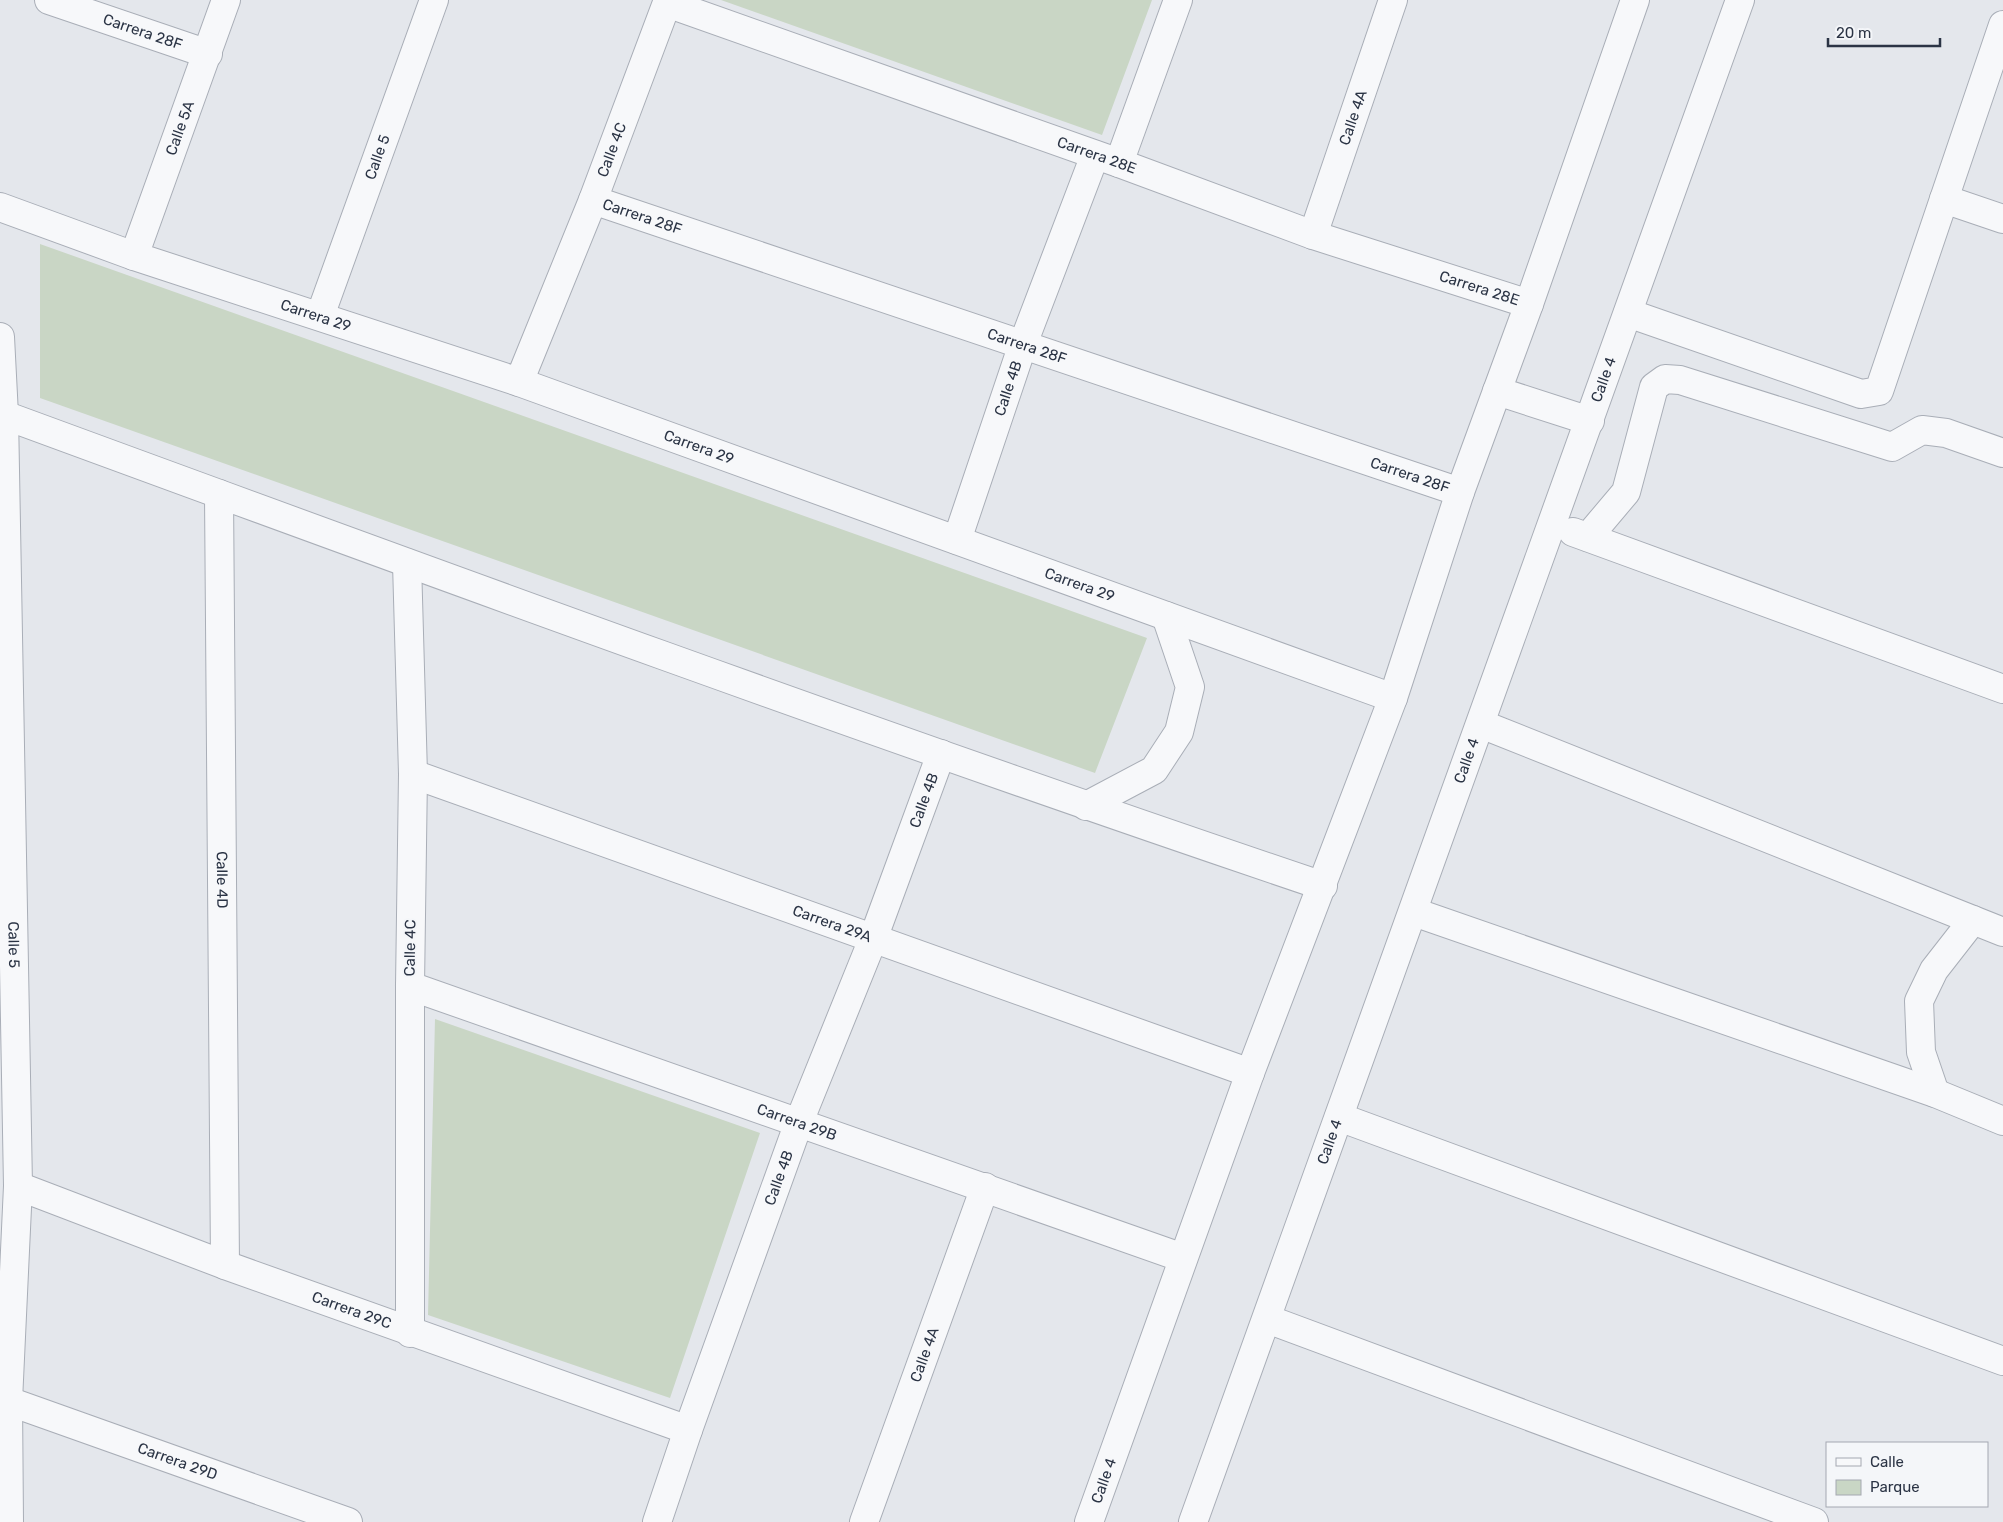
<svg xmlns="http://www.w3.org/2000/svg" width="2003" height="1522" font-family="Rubik,sans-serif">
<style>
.green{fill:#c9d6c5}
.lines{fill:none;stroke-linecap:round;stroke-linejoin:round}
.pedestrian-casing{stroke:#a9aeb7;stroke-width:30}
.minor-casing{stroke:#a9aeb7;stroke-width:30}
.pedestrian{stroke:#f7f8fa;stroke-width:28}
.minor{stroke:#f7f8fa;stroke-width:28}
.labels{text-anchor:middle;stroke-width:4;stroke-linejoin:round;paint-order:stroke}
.street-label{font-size:15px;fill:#2b3445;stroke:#f4f6f9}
</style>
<rect width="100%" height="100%" fill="#e4e7ec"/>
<path class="green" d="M721,0H1152L1102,135Z
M40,244L1147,638L1095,773L40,398Z
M435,1019L760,1133L670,1398L428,1315Z"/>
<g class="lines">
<defs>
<g id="pedestrian">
<path id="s1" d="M957,540L1023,344L1095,155"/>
<path id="s2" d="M799,1122L873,939L941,754"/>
</g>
<g id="minor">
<path id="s3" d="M49,0L208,54"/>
<path id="s4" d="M667,3L1119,163L1313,235L1529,304"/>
<path d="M1119,163L1178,0"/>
<path d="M1944,199L2003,219"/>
<path id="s5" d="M593,200L1460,492"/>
<path id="s6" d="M0,207L134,256L519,382L1393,698"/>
<path id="s7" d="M1313,235L1393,0"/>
<path id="s8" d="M134,256L226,0"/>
<path d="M1628,313L1861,394L1879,391L2003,25"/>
<path id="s9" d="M320,316L434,0"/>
<path id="s10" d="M0,337L4,415L18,1186L8,1401L9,1522"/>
<path id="s11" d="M519,382L593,200L668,0"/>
<path d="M1497,391L1590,421"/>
<path d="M4,415C442,576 881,737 1323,886"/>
<path id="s12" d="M219,494L225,1265"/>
<path d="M1573,532L2003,689"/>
<path d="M1588,537L1626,492L1654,387L1665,379L1680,380L1892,447L1922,430L1946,433L2003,453"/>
<path d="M407,563L413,774L410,986V1333"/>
<path d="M1481,724L2003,932"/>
<path id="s13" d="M413,774L1250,1073"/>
<path d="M1086,806L1154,770L1179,732L1190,687L1166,616"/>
<path d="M1414,912L1935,1093L2003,1121"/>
<path id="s14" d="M410,986L1183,1258"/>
<path d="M1935,1093L1921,1052L1919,1001L1934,970L1973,920"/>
<path d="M1339,1117L2003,1361"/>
<path id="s15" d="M18,1186L225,1265L688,1430"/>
<path d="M1267,1319L1814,1522"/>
<path id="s16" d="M8,1401L348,1522"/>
<path id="s17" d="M657,1522L688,1430L799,1122"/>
<path id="s18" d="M864,1522L985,1187"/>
<path id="s19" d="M1089,1522L1250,1073L1393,698L1460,492L1529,304L1635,0"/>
<path id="s20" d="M1193,1522L1740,0"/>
</g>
</defs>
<use href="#pedestrian" class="pedestrian-casing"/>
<use href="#minor" class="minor-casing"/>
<use href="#pedestrian" class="pedestrian"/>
<use href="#minor" class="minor"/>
</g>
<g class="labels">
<g class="street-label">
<text dy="5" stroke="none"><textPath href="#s3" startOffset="99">Carrera 28F</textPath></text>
<text dy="5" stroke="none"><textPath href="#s7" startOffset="124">Calle 4A</textPath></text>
<text dy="5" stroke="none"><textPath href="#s8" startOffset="136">Calle 5A</textPath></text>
<text dy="5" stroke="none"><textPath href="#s11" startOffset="250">Calle 4C</textPath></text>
<text dy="5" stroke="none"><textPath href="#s4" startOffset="456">Carrera 28E</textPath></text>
<text dy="5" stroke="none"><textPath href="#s9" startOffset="169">Calle 5</textPath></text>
<text dy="5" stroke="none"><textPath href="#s5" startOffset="52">Carrera 28F</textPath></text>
<text dy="5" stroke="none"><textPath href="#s4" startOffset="861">Carrera 28E</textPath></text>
<text dy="5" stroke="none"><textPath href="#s6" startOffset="334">Carrera 29</textPath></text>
<text dy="5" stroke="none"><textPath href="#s5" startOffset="458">Carrera 28F</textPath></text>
<text dy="5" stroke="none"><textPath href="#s20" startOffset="1214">Calle 4</textPath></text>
<text dy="5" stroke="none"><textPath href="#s1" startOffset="160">Calle 4B</textPath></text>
<text dy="5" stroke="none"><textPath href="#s6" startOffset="739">Carrera 29</textPath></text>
<text dy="5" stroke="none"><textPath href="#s5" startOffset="862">Carrera 28F</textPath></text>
<text dy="5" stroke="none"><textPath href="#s6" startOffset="1144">Carrera 29</textPath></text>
<text dy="5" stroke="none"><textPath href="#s20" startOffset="809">Calle 4</textPath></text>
<text dy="5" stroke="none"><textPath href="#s2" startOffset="345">Calle 4B</textPath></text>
<text dy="5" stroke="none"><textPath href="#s12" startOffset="386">Calle 4D</textPath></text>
<text dy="5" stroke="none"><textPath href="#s13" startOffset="445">Carrera 29A</textPath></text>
<text dy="5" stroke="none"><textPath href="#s10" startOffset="608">Calle 5</textPath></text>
<text transform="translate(410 948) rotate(-89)" y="5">Calle 4C</text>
<text dy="5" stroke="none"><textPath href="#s14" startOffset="410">Carrera 29B</textPath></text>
<text dy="5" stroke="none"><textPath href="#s20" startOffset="404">Calle 4</textPath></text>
<text dy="5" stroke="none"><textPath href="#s17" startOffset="365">Calle 4B</textPath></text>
<text dy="5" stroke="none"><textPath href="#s15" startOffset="356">Carrera 29C</textPath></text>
<text dy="5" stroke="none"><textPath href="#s18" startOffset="178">Calle 4A</textPath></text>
<text dy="5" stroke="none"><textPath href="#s16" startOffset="180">Carrera 29D</textPath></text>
<text dy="5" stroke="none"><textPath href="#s19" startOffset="44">Calle 4</textPath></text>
</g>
</g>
<rect x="1826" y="1442" width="162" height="65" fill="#f4f6f9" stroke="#a4a8b1"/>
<rect x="1836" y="1458" width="25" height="8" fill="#f7f8fa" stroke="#a4a8b1"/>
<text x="1870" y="1467" font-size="15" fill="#2b3445">Calle</text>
<rect x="1836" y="1480" width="25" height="15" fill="#c9d6c5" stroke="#a4a8b1"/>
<text x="1870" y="1492" font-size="15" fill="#2b3445">Parque</text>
<path d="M1828 38v8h112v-8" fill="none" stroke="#2b3445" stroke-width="2.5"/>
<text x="1836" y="38" font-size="15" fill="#2b3445" stroke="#f4f6f9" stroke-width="4" paint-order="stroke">20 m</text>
</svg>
